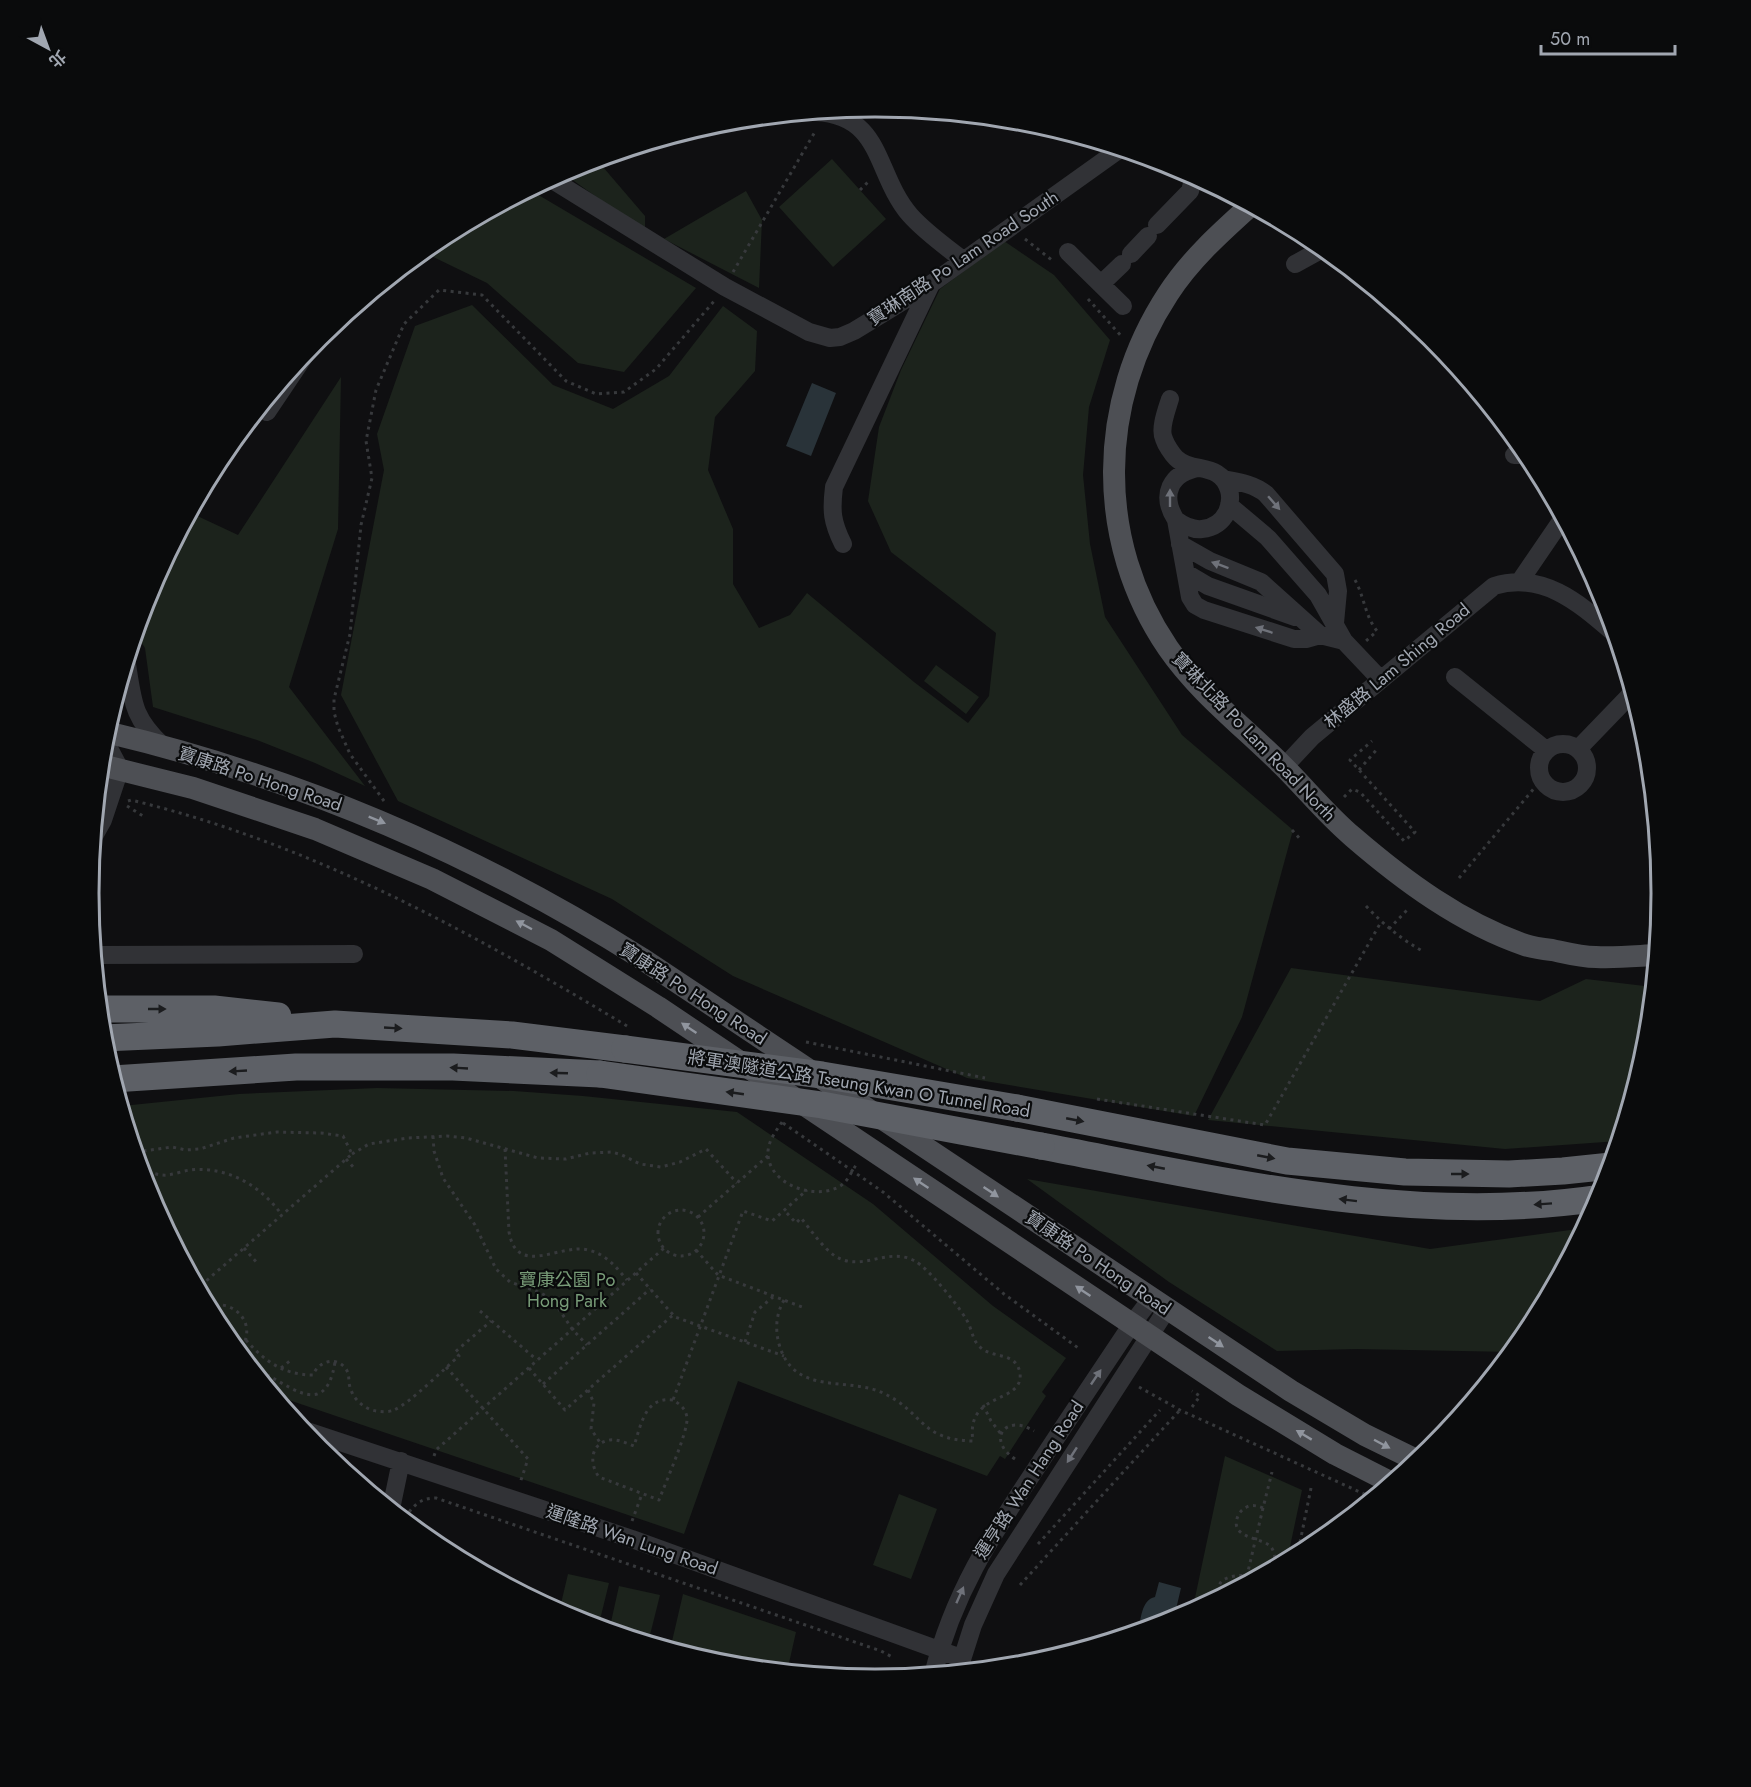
<svg xmlns="http://www.w3.org/2000/svg" width="1751" height="1787" font-family="Jost,'Noto Sans TC',sans-serif">
<style>
.green{fill:#1c231c}
.water{fill:#293339}
.lines{fill:none;stroke-linecap:round;stroke-linejoin:round}
.path{stroke:#37393c;stroke-width:3;stroke-dasharray:3 4.5;stroke-linecap:butt}
.minor{stroke:#313236;stroke-width:18}
.major{stroke:#4d4f54;stroke-width:22}
.highway{stroke:#5d6066;stroke-width:27}
.highway-bridge{stroke:#5d6066;stroke-width:27}
.oneway{fill:#6f727a}
.oneway2{fill:#90959e}
.oneway3{fill:#1b1c1e}
.labels{text-anchor:middle;stroke-width:4.5;stroke-linejoin:round;paint-order:stroke}
.street-label{font-size:18px;fill:#a1a7b1;stroke:#0a0b0c}
.park-label{font-size:18px;fill:#789c78;stroke:#0a0b0c}
.rim{fill:none;stroke:#a1a7b1;stroke-width:3}
</style>
<rect width="100%" height="100%" fill="#0f0f11"/>
<path class="green" d="M832,159L886,219L833,267L779,207Z
M597,160L645,216V232L563,173L575,166Z
M530,190L696,288L624,372L578,363L487,283L423,252L439,239Z
M746,191L762,220L759,288L664,239Z
M1004,241L1054,275L1110,340L1089,407L1083,475L1090,544L1105,617L1182,735L1293,830L1242,1017L1194,1116L967,1078L733,976L612,899L398,801L341,695L384,470L377,434L415,326L472,305L553,385L613,409L669,376L723,306L757,331L755,371L715,417L708,470L733,529V584L759,628L790,615L807,593L914,682L968,723L989,696L996,633L891,552L868,501L879,427L901,370L940,289Z
M341,377L338,529L289,687L365,786L315,763L257,740L153,707L145,648L136,634L149,592L191,513L238,535Z
M936,665L979,697L966,714L924,681Z
M1291,968L1540,1001L1586,979L1653,987L1647,1047L1619,1141L1505,1149L1208,1120Z
M377,1088L514,1091L583,1096L737,1112L873,1204L993,1306L1066,1358L1042,1392L1046,1396L1005,1459L1000,1456L987,1476L738,1381L684,1534L274,1395L221,1330L148,1194L122,1106L239,1094Z
M1027,1179L1430,1249L1585,1228L1530,1331L1513,1352L1356,1349L1277,1351L1169,1282Z
M1225,1456L1302,1490L1287,1561L1192,1612Z
M899,1494L937,1509L911,1579L873,1565Z
M568,1574L609,1583L598,1628L574,1620L559,1612Z
M619,1586L660,1595L648,1643L609,1631Z
M683,1594L796,1632L787,1672L722,1665L670,1650Z"/>
<path class="water" d="M812,383L836,393L811,456L786,446Z
M1159,1582L1181,1588L1173,1622L1138,1632C1141,1620 1141,1600 1155,1597Z"/>
<g class="lines">
<path class="path" d="M860,190L869,181
M1025,239L1053,261
M733,272L816,130
M1088,299L1123,338
M1355,580C1364,596 1365,616 1377,631L1366,641
M1359,770L1378,748
M1344,797L1352,789L1360,792L1404,841L1415,832L1350,760L1372,741
M128,801L131,800C310,843 471,932 627,1026
M384,801L350,754L338,727L334,712V699L350,634L361,525L372,478L366,441L376,390L404,324L439,290L482,295L566,381L596,394L624,392L656,369L715,300
M127,806L143,816
M1292,830L1300,839
M1459,878L1541,780
M1366,906C1384,925 1401,939 1424,952
M1389,929L1407,910
M806,1042L985,1078
M1097,1099L1265,1125L1381,922
M782,1122C776,1131 769,1140 768,1151C766,1185 819,1203 843,1184C848,1180 852,1171 856,1165
M783,1123L883,1192L1004,1294L1081,1350
M433,1136L434,1151L443,1178L475,1225L496,1269L510,1282L541,1293L553,1300L572,1329L587,1345
M505,1149L509,1232C517,1278 560,1243 588,1250C606,1254 616,1267 627,1280
M136,1152L172,1147L186,1150L200,1149L234,1138L277,1132L321,1133L343,1136L352,1154L198,1288
M352,1154L369,1144L408,1138L447,1136L466,1138L538,1158L566,1159L590,1153L612,1152L622,1155L640,1164L661,1167L680,1162L706,1149L737,1183
M346,1159L354,1168
M141,1169C150,1172 158,1176 168,1175C175,1174 183,1171 190,1170C228,1166 261,1186 282,1215
M658 1233a23 23 0 1 1 46 0a23 23 0 1 1-46 0Z
M698,1217L769,1155
M244,1248L258,1264
M696,1250L718,1275L802,1307
M636,1273L675,1317L784,1356
M784,1300C776,1314 775,1329 779,1344C794,1397 847,1376 883,1393C924,1412 919,1440 973,1441C965,1390 1024,1405 1020,1373C1016,1351 992,1359 980,1347C972,1340 972,1328 966,1319C958,1305 928,1268 915,1261C887,1246 862,1273 835,1256C822,1247 811,1230 801,1218L796,1223L784,1210
M208,1306C237,1298 260,1328 238,1352
M480,1311L537,1360
M246,1340C264,1361 284,1375 313,1375C318,1362 336,1355 346,1369C350,1375 348,1381 350,1387C353,1399 364,1409 376,1411C382,1412 389,1412 394,1410C409,1404 445,1368 459,1356L455,1352L491,1321
M745,1342L755,1312L773,1297
M446,1367L528,1459L520,1483
M281,1368L291,1360
M529,1368L565,1410L673,1315
M253,1369C284,1378 325,1426 335,1362
M543,1384L650,1289
M1139,1387L1180,1410L1373,1498
M588,1390L594,1403L591,1429L601,1444
M673,1400C645,1396 641,1425 634,1446C626,1443 618,1439 610,1440C590,1443 589,1464 599,1477L659,1500C665,1484 688,1432 687,1418C686,1409 680,1404 673,1400L743,1211L772,1221L807,1190
M983,1405L991,1421L1001,1434
M1192,1407L1200,1396L1192,1391
M434,1456L436,1450L664,1248
M1015,1459C986,1440 1005,1413 1034,1431
M409,1512C417,1502 424,1498 436,1498L881,1651L894,1658
M632,1521L642,1494
M1038,1544L1160,1410
M1297,1557L1311,1488
M1269,1571L1275,1562C1275,1556 1274,1549 1269,1545C1257,1537 1229,1537 1238,1516C1240,1511 1244,1508 1249,1506C1254,1505 1258,1506 1263,1508L1272,1472
M1245,1584L1263,1508
M1020,1585L1180,1410
M1218,1599C1213,1568 1247,1578 1265,1574"/>
<path class="minor" d="M816,112C884,116 874,173 910,215C925,232 945,246 963,260
M551,179L725,287L809,332L830,338L840,337L854,331L931,284L1120,149
M1157,225L1190,191L1194,176
M1068,252L1123,306
M1131,254L1148,236
M1295,264L1324,248
M1101,284L1122,264
M1170,399C1167,409 1159,429 1164,439C1166,445 1172,454 1176,458C1192,474 1220,461 1229,490C1231,497 1230,505 1227,512C1222,522 1213,528 1202,529C1192,530 1184,526 1176,520
M267,412L308,351
M1514,455H1529
M1199,468C1170,473 1160,495 1176,520L1190,597L1195,605L1204,610L1294,639H1306L1320,635L1344,641
M1223,479C1239,482 1254,484 1266,494L1335,574L1338,591L1335,623
M1229,505L1268,538L1318,595L1344,641L1380,679
M843,544C832,522 831,511 834,487L931,284
M1180,544L1210,561L1261,582L1320,635
M1186,573L1208,586L1295,617
M1520,581L1563,518
M127,664C133,703 133,718 163,746
M1455,677L1546,750
M1539 768a24 24 0 1 1 48 0a24 24 0 1 1-48 0Z
M1578,749L1633,692
M1284,767L1312,737L1494,586C1544,571 1580,604 1615,634
M94,836L103,820L120,769L104,739
M95,955L354,954
M301,1429L632,1539L961,1658
M391,1509L401,1461
M958,1672L973,1625L996,1574L1167,1309
M933,1675C954,1590 994,1532 1041,1461C1071,1415 1102,1369 1132,1324L1151,1299"/>
<path class="major" d="M1250,206C1220,233 1190,260 1168,294C1097,402 1095,541 1168,648C1199,693 1245,728 1283,766C1307,790 1328,816 1353,837C1404,881 1461,923 1525,945C1534,948 1543,949 1552,950C1566,953 1581,957 1596,957C1616,958 1636,956 1656,955
M106,732C296,777 476,854 641,958L1291,1391L1365,1435L1418,1461
M101,765L193,788L315,829L432,879L551,940L658,1007L1238,1395L1335,1454L1392,1483"/>
<path class="highway" d="M100,1009H214L278,1016
M103,1038L218,1033L335,1024L512,1035L625,1049
M113,1079L296,1067H453L600,1074
M1017,1108L1287,1161L1405,1172L1509,1174L1563,1171L1611,1166
M1041,1146C1226,1181 1412,1226 1601,1198"/>
<path class="highway-bridge" d="M625,1049L822,1075L1017,1108
M600,1074L822,1105L1041,1146"/>
</g>
<defs><path id="oneway-solid" d="M-6-.8H1V-3.2L6.5 0L1 3.2V.8H-6Z" transform="scale(1.5)"/></defs>
<g class="oneway">
<use href="#oneway-solid" transform="translate(1170 498) rotate(-90)"/>
<use href="#oneway-solid" transform="translate(1274 503) rotate(49)"/>
<use href="#oneway-solid" transform="translate(1220 565) rotate(-160)"/>
<use href="#oneway-solid" transform="translate(1264 630) rotate(-162)"/>
<use href="#oneway-solid" transform="translate(1096 1377) rotate(-56)"/>
<use href="#oneway-solid" transform="translate(1072 1455) rotate(123)"/>
<use href="#oneway-solid" transform="translate(960 1595) rotate(-66)"/>
</g>
<g class="oneway2">
<use href="#oneway-solid" transform="translate(377 820) rotate(22)"/>
<use href="#oneway-solid" transform="translate(524 925) rotate(-152)"/>
<use href="#oneway-solid" transform="translate(689 1028) rotate(-146)"/>
<use href="#oneway-solid" transform="translate(921 1183) rotate(-146)"/>
<use href="#oneway-solid" transform="translate(991 1192) rotate(34)"/>
<use href="#oneway-solid" transform="translate(1083 1291) rotate(-146)"/>
<use href="#oneway-solid" transform="translate(1216 1342) rotate(34)"/>
<use href="#oneway-solid" transform="translate(1304 1435) rotate(-149)"/>
<use href="#oneway-solid" transform="translate(1382 1444) rotate(28)"/>
</g>
<g class="oneway3">
<use href="#oneway-solid" transform="translate(157 1009)"/>
<use href="#oneway-solid" transform="translate(393 1028) rotate(3)"/>
<use href="#oneway-solid" transform="translate(459 1068) rotate(-177)"/>
<use href="#oneway-solid" transform="translate(238 1071) rotate(177)"/>
<use href="#oneway-solid" transform="translate(559 1073) rotate(-178)"/>
<use href="#oneway-solid" transform="translate(735 1093) rotate(-172)"/>
<use href="#oneway-solid" transform="translate(1075 1120) rotate(11)"/>
<use href="#oneway-solid" transform="translate(1266 1157) rotate(11)"/>
<use href="#oneway-solid" transform="translate(1156 1167) rotate(-169)"/>
<use href="#oneway-solid" transform="translate(1460 1174)"/>
<use href="#oneway-solid" transform="translate(1348 1200) rotate(-173)"/>
<use href="#oneway-solid" transform="translate(1543 1204) rotate(176)"/>
</g>
<g class="labels">
<g class="street-label">
<text transform="translate(963 258) rotate(-34)" y="6">寶琳南路 Po Lam Road South</text>
<text transform="translate(1397 666) rotate(-40)" y="6">林盛路 Lam Shing Road</text>
<text transform="translate(1254 737) rotate(46)" y="6">寶琳北路 Po Lam Road North</text>
<text transform="translate(260 779) rotate(18)" y="6">寶康路 Po Hong Road</text>
<text transform="translate(693 994) rotate(33)" y="6">寶康路 Po Hong Road</text>
<text transform="translate(859 1084) rotate(9)" y="6">將軍澳隧道公路 Tseung Kwan O Tunnel Road</text>
<text transform="translate(1098 1263) rotate(34)" y="6">寶康路 Po Hong Road</text>
<text transform="translate(1029 1480) rotate(-57)" y="6">運亨路 Wan Hang Road</text>
<text transform="translate(632 1540) rotate(19)" y="6">運隆路 Wan Lung Road</text>
</g>
<g class="park-label">
<text x="567" y="1286">寶康公園 Po<tspan x="567" dy="21">Hong Park</tspan></text>
</g>
</g>
<path d="M0 0H1751V1787H0ZM99 893a776 776 0 1 1 1552 0a776 776 0 1 1-1552 0Z" fill="#0a0b0c" fill-rule="evenodd"/>
<path class="rim" d="M99 893a776 776 0 1 1 1552 0a776 776 0 1 1-1552 0Z"/>
<g transform="translate(48 48) rotate(139)" stroke="#0a0b0c" stroke-width="4.5" paint-order="stroke">
<path d="M0-4.5L10 22L0 15L-10 22Z" fill="#a1a7b1"/>
<text y="-9" font-size="16" font-weight="bold" text-anchor="middle" fill="#a1a7b1">北</text>
</g>
<path d="M1541 45v9h134v-9" fill="none" stroke="#a1a7b1" stroke-width="3"/>
<text x="1550" y="45" font-size="18" fill="#a1a7b1" stroke="#0a0b0c" stroke-width="4.5" paint-order="stroke">50 m</text>
</svg>
